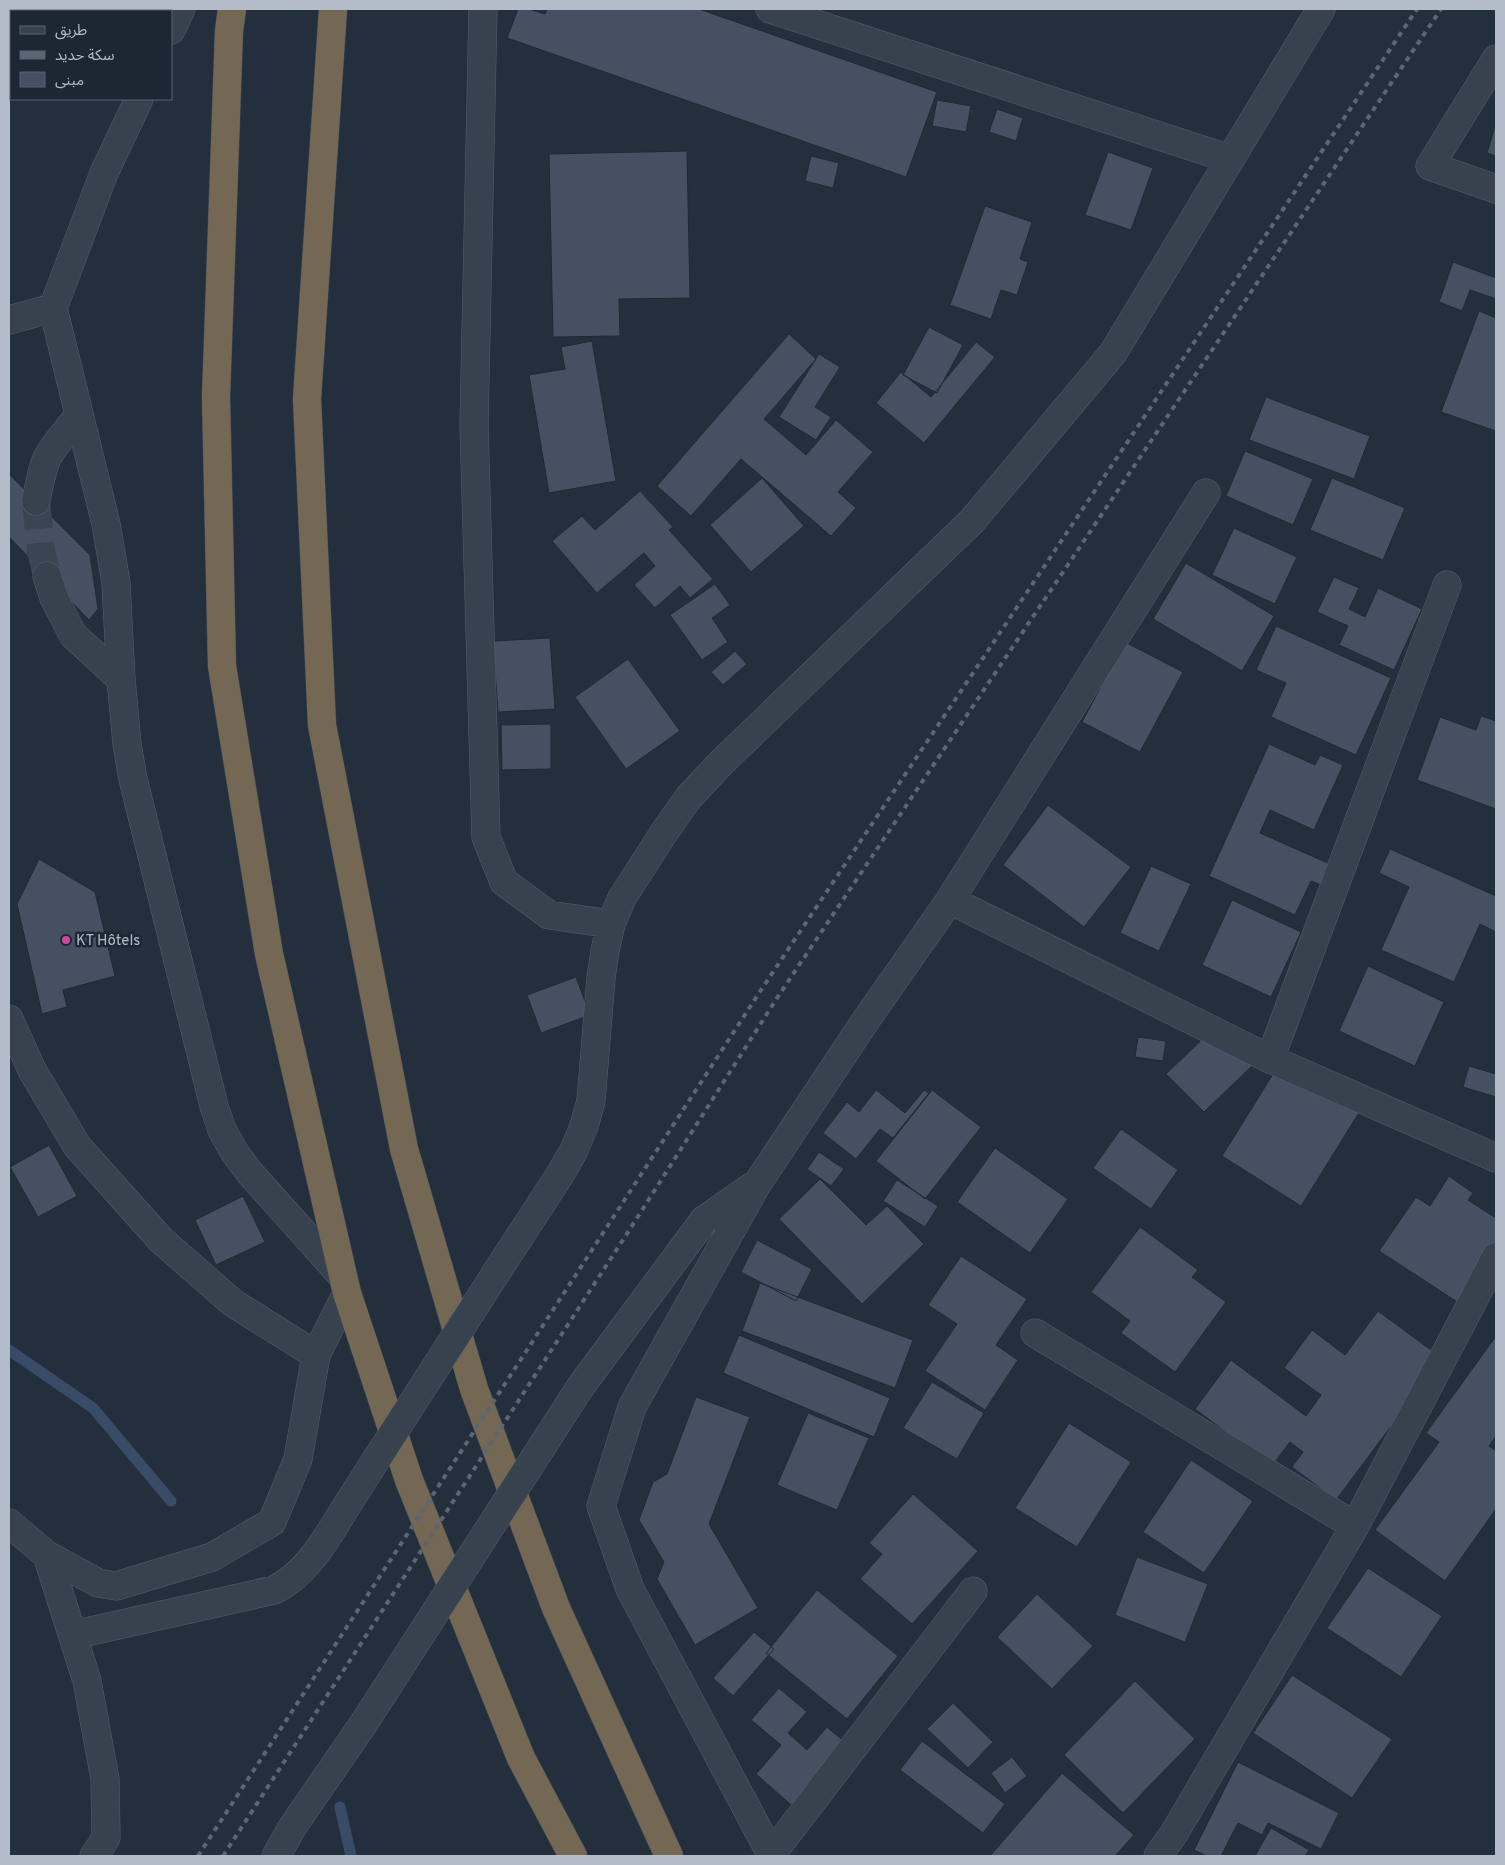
<svg xmlns="http://www.w3.org/2000/svg" width="1505" height="1865" font-family="Overpass,'Noto Sans Arabic',sans-serif">
<style>
.lines{fill:none;stroke-linecap:round;stroke-linejoin:round}
.stream{stroke:#394c67;stroke-width:11}
.building{fill:#455162;stroke:#1f2835}
.minor-tunnel{stroke:#3a4453;stroke-width:28;stroke-dasharray:28 14;stroke-linecap:butt}
.minor-casing{stroke:#565f6c;stroke-width:29}
.highway-casing{stroke:#434c59;stroke-width:29}
.minor{stroke:#38414e;stroke-width:28}
.highway{stroke:#746855;stroke-width:28}
.rail{stroke:#5a6575;stroke-width:4;stroke-dasharray:5 5;stroke-linecap:butt}
.minor-bridge-casing{stroke:#565f6c;stroke-width:29;stroke-linecap:butt}
.minor-bridge{stroke:#38414e;stroke-width:28}
.hotel-dot{fill:#d1479c;stroke:#1d2633;stroke-width:2}
.labels{text-anchor:middle;stroke-width:5;stroke-linejoin:round;paint-order:stroke}
.poi-label{font-size:15px;fill:#b4bcc9;stroke:#1d2633;text-anchor:start}
</style>
<rect width="100%" height="100%" fill="#242f3e"/>
<g class="lines">
<path class="stream" d="M9,1350L93,1408L171,1501
M340,1807L351,1856"/>
</g>
<path class="building" d="M9,9H34L25,11H11V15L9,16Z
M518,9H529L545,14L547,9H699L937,92L906,177L507,38Z
M937,100L971,106L966,132L932,126Z
M997,109L1023,118L1016,141L989,132Z
M1496,123V156L1487,153Z
M687,151L690,298L619,299L620,336L553,337L549,154Z
M1108,152L1153,168L1131,230L1085,215Z
M811,156L839,163L833,188L805,181Z
M985,206L1032,222L1020,259L1028,262L1017,295L1001,290L991,319L950,305Z
M1453,262L1496,278V299L1470,290L1462,311L1439,302Z
M1479,311L1496,318V431L1441,412Z
M929,327L963,345L937,393L903,375Z
M789,334L816,359L764,419L806,455L836,420L873,452L838,492L856,508L831,536L741,459L691,516L657,486Z
M592,341L616,481L549,493L529,375L565,369L561,347Z
M976,342L995,357L924,443L876,403L901,372L931,397Z
M819,354L840,367L815,407L831,417L816,440L779,417Z
M1266,397L1370,436L1354,479L1249,440Z
M1245,451L1313,479L1293,525L1226,496Z
M9,474L90,555L98,609L89,620L9,537Z
M762,478L804,526L751,572L710,525Z
M1332,478L1405,508L1383,560L1310,530Z
M640,491L673,527L669,530L713,579L690,598L680,586L655,608L634,585L655,566L644,553L597,593L552,541L582,516L595,530Z
M1234,528L1297,557L1275,604L1212,575Z
M1186,563L1274,616L1242,671L1153,619Z
M1334,577L1359,588L1349,609L1365,617L1378,588L1422,609L1394,670L1339,645L1348,626L1317,612Z
M715,584L730,605L712,618L728,642L702,660L670,615Z
M1276,626L1391,678L1356,755L1271,717L1286,683L1256,670Z
M550,638L555,709L498,712L493,641Z
M1125,642L1183,672L1140,752L1082,722Z
M735,651L747,664L723,685L711,672Z
M628,659L680,731L626,769L575,697Z
M1481,716L1496,721V809L1417,780L1440,717L1476,730Z
M551,724V769L502,770L501,725Z
M1269,744L1315,765L1320,755L1343,765L1314,830L1270,810L1260,833L1339,868L1329,888L1311,881L1295,915L1209,876Z
M1048,805L1131,867L1084,927L1003,865Z
M1390,849L1496,896V932L1480,924L1454,982L1381,950L1409,887L1379,873Z
M39,859L95,892L115,976L63,990L67,1007L42,1014L17,904Z
M1151,866L1191,884L1159,951L1120,933Z
M1232,900L1301,932L1271,997L1202,965Z
M1368,966L1444,1002L1415,1066L1339,1031Z
M576,977L590,1015L541,1033L527,995Z
M1214,1028L1252,1066L1204,1112L1166,1074Z
M1138,1037L1166,1041L1163,1061L1135,1057Z
M1283,1058L1362,1108L1301,1206L1222,1156Z
M1469,1066L1496,1074V1097L1463,1087Z
M876,1090L905,1113L924,1090L929,1093L893,1138L880,1129L856,1159L823,1133L847,1102L859,1112Z
M932,1090L981,1127L925,1199L876,1161Z
M1121,1129L1178,1170L1151,1209L1093,1168Z
M49,1145L77,1196L38,1217L10,1167Z
M995,1148L1068,1199L1030,1253L957,1202Z
M819,1152L844,1169L831,1186L807,1169Z
M1449,1176L1473,1193L1468,1200L1496,1218V1253L1462,1305L1379,1251L1416,1197L1430,1206Z
M820,1179L866,1225L887,1206L924,1244L862,1304L779,1219Z
M897,1180L938,1206L925,1227L883,1201Z
M243,1196L265,1242L216,1265L195,1220Z
M1140,1227L1198,1270L1192,1277L1226,1302L1175,1372L1121,1333L1130,1321L1091,1292Z
M757,1240L812,1269L796,1301L741,1272Z
M961,1256L1027,1299L996,1345L1018,1360L985,1410L925,1371L957,1324L928,1305Z
M760,1283L913,1340L895,1388L742,1331Z
M1378,1311L1442,1358L1336,1500L1292,1467L1303,1452L1290,1442L1272,1466L1195,1409L1231,1360L1306,1416L1321,1395L1284,1368L1312,1330L1345,1355Z
M739,1335L890,1398L874,1437L723,1373Z
M1496,1336V1436L1489,1446L1496,1451V1509L1445,1581L1375,1530L1439,1442L1426,1433Z
M932,1382L984,1413L957,1459L903,1428Z
M696,1397L750,1417L709,1524L758,1608L695,1645L657,1579L664,1562L639,1520L653,1482L667,1474Z
M808,1413L869,1438L837,1510L777,1485Z
M1069,1423L1131,1462L1077,1547L1015,1508Z
M1191,1460L1253,1501L1204,1573L1143,1532Z
M913,1494L978,1551L912,1624L860,1579L882,1554L869,1543Z
M1137,1557L1208,1584L1185,1642L1115,1615Z
M1368,1568L1442,1616L1401,1677L1327,1628Z
M817,1590L898,1656L847,1719L766,1653Z
M1037,1594L1093,1646L1052,1689L997,1637Z
M754,1632L774,1649L733,1696L713,1678Z
M1292,1675L1392,1739L1352,1798L1253,1733Z
M1135,1681L1195,1739L1123,1813L1064,1755Z
M779,1688L807,1712L788,1733L807,1750L827,1727L852,1748L798,1811L756,1774L781,1745L751,1720Z
M953,1703L993,1742L968,1768L927,1729Z
M922,1741L1005,1804L983,1833L900,1770Z
M1012,1757L1027,1776L1005,1793L991,1773Z
M1238,1762L1339,1813L1321,1849L1268,1823L1262,1835L1238,1823L1221,1856H1207L1194,1850Z
M1062,1773L1134,1835L1115,1856H990Z
M1271,1828L1309,1850L1305,1856H1255Z"/>
<g class="lines">
<path class="minor-tunnel" d="M36,501L41,551L47,576"/>
<defs>
<path id="minor" d="M483,9L474,425L486,837L504,882L549,915L611,924
M770,9L1230,159
M171,30L181,9
M1496,59L1430,166L1496,189
M139,99L104,173L53,308L106,524L116,583L121,679L127,744L133,779L214,1106L222,1130L235,1153L249,1172L343,1277
M9,320L53,308
M36,501C39,487 41,472 47,458C55,443 68,430 78,416
M47,576L54,598L73,635L121,679
M950,900L1270,1059L1496,1158
M9,1019L32,1070L77,1146L161,1240L233,1303L316,1355
M1270,1059L1447,585
M496,1273L561,1173L574,1150L584,1126L591,1101L601,978L605,951L611,924L622,898L665,831L689,797L721,763L972,521L1113,353L1321,9
M1035,1333L1355,1526L1496,1257
M581,1386L704,1220L753,1186
M9,1523L47,1555L98,1583L116,1586L212,1557L272,1522L298,1459L316,1355L347,1293
M47,1555L87,1681L105,1779L106,1838L94,1856
M73,1635L274,1590C310,1572 328,1535 349,1502
M771,1855L973,1591
M276,1856L293,1826L364,1723
M772,1856L630,1589L601,1506L632,1407L757,1184L868,1017L950,900L1206,493
M1158,1856L1173,1835L1355,1526"/>
<path id="highway" d="M232,9L229,31L216,397L222,666L269,954L347,1293L409,1480L521,1758L573,1856
M333,9L307,399L322,725L404,1149L474,1389L556,1608L669,1856"/>
</defs>
<use href="#minor" class="minor-casing"/>
<use href="#highway" class="highway-casing"/>
<use href="#minor" class="minor"/>
<use href="#highway" class="highway"/>
<path class="rail" d="M198,1856L761,990L1417,9
M223,1856L630,1229L777,998L1441,9"/>
<defs>
<path id="minor-bridge" d="M349,1502L496,1273
M364,1723L581,1386"/>
</defs>
<use href="#minor-bridge" class="minor-bridge-casing"/>
<use href="#minor-bridge" class="minor-bridge"/>
</g>
<circle class="hotel-dot" cx="66" cy="940" r="5"/>
<g class="labels">
<g class="poi-label">
<text x="76" y="945">KT Hôtels</text>
</g>
</g>
<rect width="1505" height="1865" fill="none" stroke="#b4bcc9" stroke-width="20"/>
<rect x="10" y="10" width="162" height="90" fill="#1d2633" stroke="#59626f"/>
<rect x="20" y="26" width="25" height="8" fill="#38414e" stroke="#59626f"/>
<text x="55" y="35" font-size="15" fill="#b4bcc9">طريق</text>
<rect x="20" y="51" width="25" height="8" fill="#5a6575" stroke="#59626f"/>
<text x="55" y="60" font-size="15" fill="#b4bcc9">سكة حديد</text>
<rect x="20" y="72" width="25" height="15" fill="#455162" stroke="#59626f"/>
<text x="55" y="85" font-size="15" fill="#b4bcc9">مبنى</text>
</svg>
